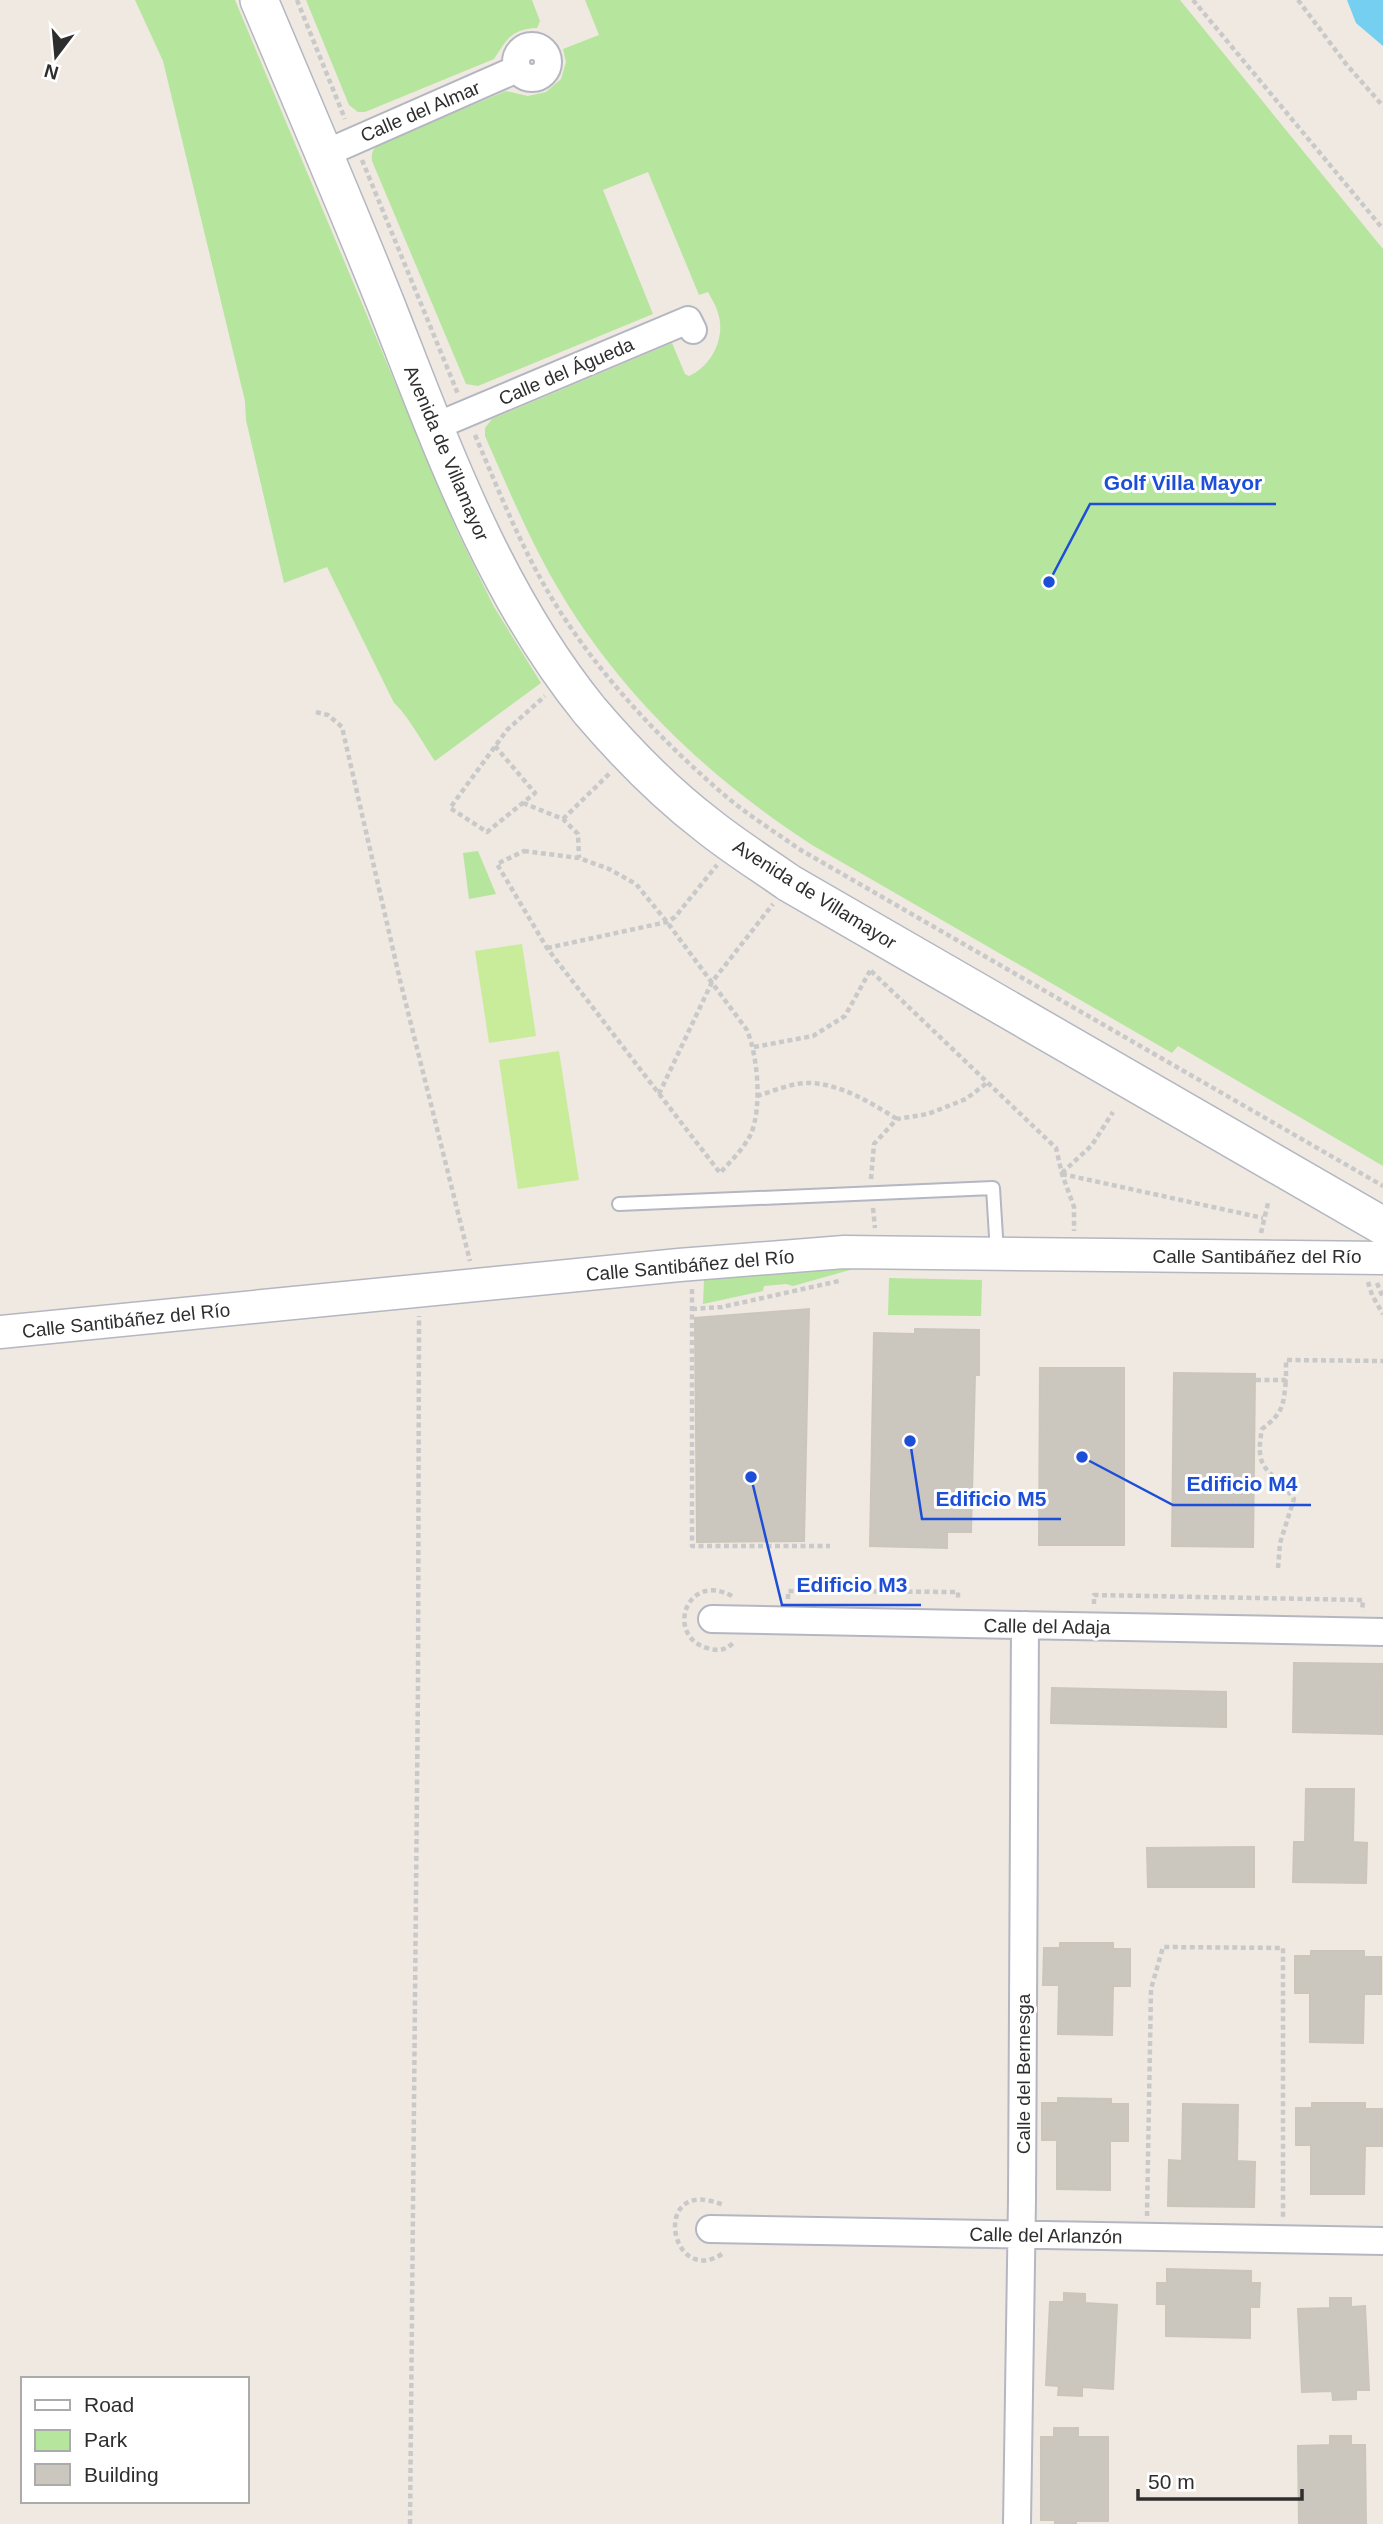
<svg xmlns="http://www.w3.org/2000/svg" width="1383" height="2524" font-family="Helvetica,sans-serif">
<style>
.green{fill:#b6e59e}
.pitch{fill:#c9ec9a}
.water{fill:#75cff0}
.building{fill:#cbc7bf;stroke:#cbc5ba;stroke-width:2}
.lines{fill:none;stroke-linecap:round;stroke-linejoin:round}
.service-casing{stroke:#b4b7c1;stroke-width:16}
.minor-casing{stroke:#b4b7c1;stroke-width:30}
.tertiary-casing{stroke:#b4b7c1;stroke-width:35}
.secondary-casing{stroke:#b4b7c1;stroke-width:40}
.path{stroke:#c9c9c9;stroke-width:4.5;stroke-dasharray:5 3.5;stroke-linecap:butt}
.service{stroke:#fff;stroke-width:12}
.minor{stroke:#fff;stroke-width:26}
.tertiary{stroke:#fff;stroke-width:32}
.secondary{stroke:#fff;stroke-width:37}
.labels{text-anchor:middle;stroke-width:6;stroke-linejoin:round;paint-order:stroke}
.street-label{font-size:19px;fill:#2e2e2e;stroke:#fff}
.leader{fill:none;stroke:#1d4ed8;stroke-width:2.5}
.callout-dot{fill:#1d4ed8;stroke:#fff;stroke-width:2.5}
.callout-label{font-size:21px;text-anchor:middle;font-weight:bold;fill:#1d4ed8;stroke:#fff;stroke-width:6;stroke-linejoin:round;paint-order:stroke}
</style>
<rect width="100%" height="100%" fill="#efe9e1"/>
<path class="green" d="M135,0H235L458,533L494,607L541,683L435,761C424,745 407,714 394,703L327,567L284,583L246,420L245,401L163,61Z
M306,0H532L540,21L537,28C511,29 507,39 494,59L365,112H358L349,105Z
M585,0H1180L1383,249V1166L1178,1046L1172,1053L812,845C712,780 624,698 562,595C531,544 509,490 485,436V428L492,419L672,343L685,374L689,376C712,366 726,337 718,313C716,305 711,298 708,292L699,295L648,172L603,190L653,314L478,386L466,384L372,161C371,150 374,147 384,142L506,91L528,96L546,92L561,79L566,62L563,49L599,35Z
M478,851L496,894L469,899L463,853Z
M857,1268L793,1286L786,1284L764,1286L763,1291L703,1304L704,1280L811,1269Z
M889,1278L982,1280L981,1316L888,1315Z"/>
<path class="pitch" d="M522,944L536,1036L489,1043L475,951Z
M559,1051L579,1180L518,1189L499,1060Z"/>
<path class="water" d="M1347,0H1383V46L1356,23Z"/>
<path class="building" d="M809,1309L804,1541L697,1542L695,1318Z
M915,1329L979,1330V1375H975L971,1532H947V1548L870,1546L874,1333L915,1334Z
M1040,1368H1124V1545H1039Z
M1174,1373L1255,1374L1253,1547L1172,1546Z
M1294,1663L1383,1664L1382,1734L1293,1732Z
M1052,1688L1226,1692V1727L1051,1723Z
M1306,1789H1354L1353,1842L1367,1843L1366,1883L1293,1882L1294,1842H1305Z
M1254,1847V1887H1148L1147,1848Z
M1060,1943H1113V1949H1130V1986H1113L1112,2035L1058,2034L1059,1985H1043L1044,1948H1060Z
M1311,1951H1364V1957H1381V1994H1364L1363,2043L1310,2042V1993H1295V1956H1311Z
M1058,2098L1111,2099V2104H1128V2141H1110V2190L1057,2189V2140H1042V2103H1058Z
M1312,2103H1365V2109H1382V2146H1365L1364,2194H1311V2145H1296V2108H1312Z
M1183,2104L1238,2105L1237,2161L1255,2162L1254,2207L1168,2206L1169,2160L1182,2161Z
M1167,2269L1251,2271V2283H1260L1259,2307H1250V2338L1166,2336V2304H1157V2283H1167Z
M1064,2293L1085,2294V2303L1117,2305L1113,2389L1082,2387V2396L1058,2395L1059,2386L1046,2385L1050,2302H1064Z
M1330,2298H1351V2307L1365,2306L1369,2390H1356V2399L1333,2400L1332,2391L1302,2392L1298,2309L1330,2308Z
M1054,2428H1078V2437H1108V2521H1076V2524H1055V2520H1041V2437H1054Z
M1330,2436H1351V2445H1365L1366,2524H1299L1298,2446L1330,2445Z"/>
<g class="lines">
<defs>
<path id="service" d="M619,1204L993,1188L997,1253"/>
<path id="minor" d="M516 62a16 16 0 1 1 32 0a16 16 0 1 1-32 0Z
M324,154L517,69
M434,427L688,320L693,330
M712,1619L1383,1632
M710,2229L1383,2241
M1017,2524L1022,2199L1025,1625"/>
<path id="tertiary" d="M0,1332L679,1265L844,1252L1383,1258"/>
<path id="secondary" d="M259,0C302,102 346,204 387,307C442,447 494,593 590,711C625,752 664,792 707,825C733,846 762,864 789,883L1383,1226"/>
</defs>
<use href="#service" class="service-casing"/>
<use href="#minor" class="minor-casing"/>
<use href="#tertiary" class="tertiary-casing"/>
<use href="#secondary" class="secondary-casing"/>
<path class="path" d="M297,0L345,119
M1193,0L1383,229
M1298,0L1346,64L1383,106
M362,160L458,394
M475,435C501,496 526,560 563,616C607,683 662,741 722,793C746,814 774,831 799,849L1383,1186
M316,712L328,715L342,727L400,980L470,1261
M495,746L535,793L487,832L450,808L507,730L545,696
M523,803L563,819L578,834L579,858
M563,819L610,773
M524,851L579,858L609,869L636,884L667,922L747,1030C758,1057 762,1107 751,1134C744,1148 731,1161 720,1173L547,948L497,864Z
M547,948L667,922L675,917L717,865
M871,971L1056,1148L1062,1174L1074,1207V1231
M754,1047L813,1036L845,1016L871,969
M659,1094L712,982L773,904
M757,1096C774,1091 793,1082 811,1083C843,1085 871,1103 897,1119
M1062,1173L1092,1145L1113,1112
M1062,1174L1263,1218
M871,1179L874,1144L897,1119L928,1114L966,1099L988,1082
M873,1208L875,1228
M1261,1233L1268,1203
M1368,1282L1372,1295L1383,1314
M1377,1283L1383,1298
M692,1289V1546H830
M692,1309L722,1307L839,1281
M1256,1380H1286V1360L1383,1361
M1278,1568L1280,1543L1294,1499C1273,1468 1253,1475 1262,1429C1284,1412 1283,1406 1286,1380
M732,1596C686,1571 665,1636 707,1648C717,1651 725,1651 733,1643
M788,1599V1591L958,1592V1601
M1094,1604V1595L1363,1600L1362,1611
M1147,2216L1151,1989L1163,1947L1283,1948V2218
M722,2254C669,2288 650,2174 723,2205
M410,2524L418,1683L419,1316"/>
<use href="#service" class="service"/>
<use href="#minor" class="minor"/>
<use href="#tertiary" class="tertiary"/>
<use href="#secondary" class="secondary"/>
</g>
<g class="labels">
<g class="street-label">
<text transform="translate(420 111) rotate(-23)" y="7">Calle del Almar</text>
<text transform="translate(566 371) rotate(-23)" y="7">Calle del Águeda</text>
<text transform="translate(447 453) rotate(67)" y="7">Avenida de Villamayor</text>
<text transform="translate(815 894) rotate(32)" y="7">Avenida de Villamayor</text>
<text x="1257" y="1263">Calle Santibáñez del Río</text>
<text transform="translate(690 1265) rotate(-5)" y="7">Calle Santibáñez del Río</text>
<text transform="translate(126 1320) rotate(-6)" y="7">Calle Santibáñez del Río</text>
<text transform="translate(1047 1626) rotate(1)" y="7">Calle del Adaja</text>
<text transform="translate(1023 2074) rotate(-90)" y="7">Calle del Bernesga</text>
<text transform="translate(1046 2235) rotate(1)" y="7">Calle del Arlanzón</text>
</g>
</g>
<path class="leader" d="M1049 582L1090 504H1276M1082 1457L1173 1505H1311M910 1441L922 1519H1061M751 1477L782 1605H921"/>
<g class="callout-dot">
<circle cx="1049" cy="582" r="7"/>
<circle cx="1082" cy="1457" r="7"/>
<circle cx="910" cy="1441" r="7"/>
<circle cx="751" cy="1477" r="7"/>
</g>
<g class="callout-label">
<text x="1183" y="490">Golf Villa Mayor</text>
<text x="1242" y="1491">Edificio M4</text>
<text x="991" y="1506">Edificio M5</text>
<text x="852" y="1592">Edificio M3</text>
</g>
<rect x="21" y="2377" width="228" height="126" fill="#ffffff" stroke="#ababab" stroke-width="2"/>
<rect x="35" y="2400" width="35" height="10" fill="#ffffff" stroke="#ababab" stroke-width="2"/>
<text x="84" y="2412" font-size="21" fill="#2e2e2e">Road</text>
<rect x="35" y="2430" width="35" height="21" fill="#b6e59e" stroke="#ababab" stroke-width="2"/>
<text x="84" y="2447" font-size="21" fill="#2e2e2e">Park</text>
<rect x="35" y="2464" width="35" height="21" fill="#cbc7bf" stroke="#ababab" stroke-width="2"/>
<text x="84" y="2482" font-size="21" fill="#2e2e2e">Building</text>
<g transform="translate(56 56) rotate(196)" stroke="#ffffff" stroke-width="5" paint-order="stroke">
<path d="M0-5L12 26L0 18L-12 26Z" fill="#2e2e2e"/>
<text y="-10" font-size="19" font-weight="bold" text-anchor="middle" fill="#2e2e2e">N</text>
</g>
<path d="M1138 2489v10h164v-10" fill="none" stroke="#2e2e2e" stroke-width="3.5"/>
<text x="1148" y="2489" font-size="21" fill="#2e2e2e" stroke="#ffffff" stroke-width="5" paint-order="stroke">50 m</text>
</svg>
